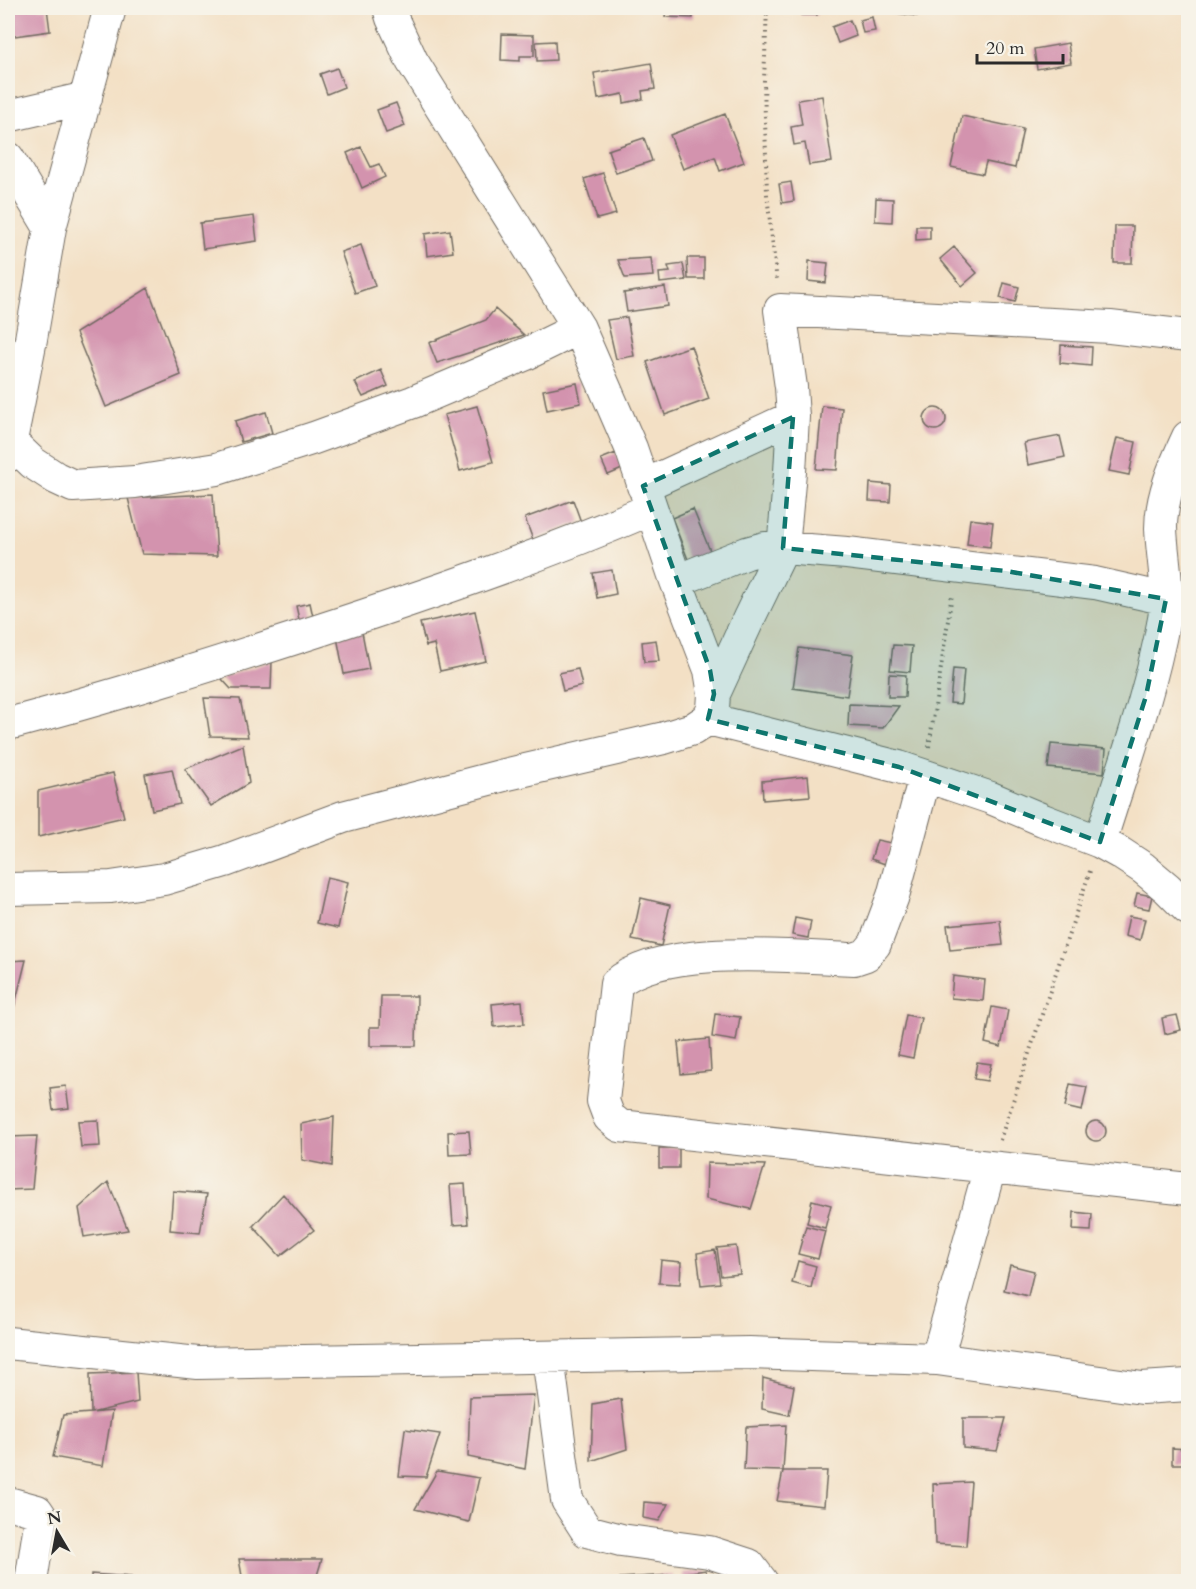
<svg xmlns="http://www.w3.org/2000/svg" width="1196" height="1589" font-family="Cardo,serif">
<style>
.building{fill:#d393ae}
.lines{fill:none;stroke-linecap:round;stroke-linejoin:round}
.minor-casing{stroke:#716a61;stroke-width:34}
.path{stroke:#716a61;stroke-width:4;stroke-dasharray:1.5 4.5;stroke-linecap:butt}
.minor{stroke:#fff;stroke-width:32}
.marked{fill:#0f766e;fill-opacity:0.2;stroke:#0f766e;stroke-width:4.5;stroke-dasharray:12 8;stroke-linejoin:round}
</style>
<rect width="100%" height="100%" fill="#f7f3e8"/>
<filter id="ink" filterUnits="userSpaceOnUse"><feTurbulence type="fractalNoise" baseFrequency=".0167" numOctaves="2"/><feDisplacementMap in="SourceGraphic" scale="12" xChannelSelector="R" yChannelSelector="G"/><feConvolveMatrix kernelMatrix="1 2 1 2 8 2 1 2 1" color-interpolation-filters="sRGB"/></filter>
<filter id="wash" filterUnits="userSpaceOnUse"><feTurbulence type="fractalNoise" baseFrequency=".008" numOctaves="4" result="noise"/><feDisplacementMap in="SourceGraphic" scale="24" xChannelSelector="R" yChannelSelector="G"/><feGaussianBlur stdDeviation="1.35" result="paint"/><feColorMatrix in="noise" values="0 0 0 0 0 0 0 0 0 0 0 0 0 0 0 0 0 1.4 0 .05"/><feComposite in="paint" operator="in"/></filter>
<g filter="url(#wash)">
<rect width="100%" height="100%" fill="#f3e0c5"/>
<g id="blocks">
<path class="building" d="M8,8H47L50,31L8,37Z
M465,8H484V11L465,10Z
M666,8H693V18L665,17Z
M801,8H817V15H801Z
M897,8H918L917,16L896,13Z
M872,17L875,31L863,33L860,20Z
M850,20L856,36L838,43L832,27Z
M502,34L534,35V56H520V61L501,60Z
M555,41L556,60L537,61L536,42Z
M1068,43L1071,63L1037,69L1034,49Z
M651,63L655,89L642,91L643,99L624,103L623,94L598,99L594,73Z
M337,68L344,87L327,94L320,74Z
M822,96L832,162L809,165L805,143L794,145L791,127L802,125L798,100Z
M396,103L405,126L386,133L377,110Z
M725,114L744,162L720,171L715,157L683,169L670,135Z
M962,116L1023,129L1015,168L986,162L983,174L951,167Z
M644,138L652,161L616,173L608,150Z
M361,147L371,167L379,164L385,177L362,188L347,153Z
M603,173L616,214L597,219L584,179Z
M791,182L794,201L782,203L779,184Z
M876,198L893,199L892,222L875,221Z
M254,216L257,241L203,249L200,223Z
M916,226H930V239L916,240Z
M1115,226H1133L1132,263H1114Z
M450,230L453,252L427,256L425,234Z
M361,245L375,286L355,293L341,252Z
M954,247L977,273L962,286L940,259Z
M651,258L653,276L625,278L618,260Z
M687,258H704V279H688Z
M809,261L828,263L826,283L808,281Z
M683,264L686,280L660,283L659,273L670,272L668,266Z
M1004,283L1019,287L1015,302L1000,298Z
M665,287L668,306L627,312L624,293Z
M148,288L181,375L106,407L76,333Z
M495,309L524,335L437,363L429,343L486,320Z
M627,317L634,356L616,359L607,320Z
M1061,345L1092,347L1091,366L1060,363Z
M691,346L709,399L665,415L647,362Z
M381,370L388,386L363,397L355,382Z
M577,383L581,403L547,410L543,390Z
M477,406L493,462L460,471L444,415Z
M822,406L842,408L837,470L816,469Z
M924 419a11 11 0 1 1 22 0a11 11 0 1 1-22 0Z
M266,412L272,433L241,442L235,421Z
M1060,436L1065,457L1028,465L1024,443Z
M1117,438L1136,442L1129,475L1109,471Z
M616,453L622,469L608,475L601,459Z
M870,483L891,485L890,502L869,501Z
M213,494L217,556L142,554L128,498Z
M573,500L581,522L533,540L525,518Z
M693,509L711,553L689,562L672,518Z
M970,519L993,522L990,547L967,544Z
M612,570L616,594L597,598L593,573Z
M310,603L314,621L300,624L296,606Z
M475,611L486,661L440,671L434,644L426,646L420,623Z
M362,632L369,669L344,674L337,637Z
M656,640L659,661L644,662L642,642Z
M893,645L912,646L910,672L890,670Z
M799,648L853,655L847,696L793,688Z
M272,661L271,689H231L221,678Z
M578,669L582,686L563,691L559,673Z
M953,669L964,670L961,704L950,703Z
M889,674L906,675L905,697H888Z
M204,698L240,699L248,737L210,736Z
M849,704L899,706L883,728L848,726Z
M1051,744L1106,749L1104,773L1048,768Z
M243,745L249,783L211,806L185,769Z
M172,769L180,804L152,810L145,774Z
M113,773L124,817L38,837V791Z
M808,776L810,796L763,800L762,781Z
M877,840L891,843L885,864L871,859Z
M327,877L348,882L338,928L317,923Z
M1137,893L1152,896L1149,909L1134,906Z
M641,898L670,905L661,946L632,940Z
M1129,916L1145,919L1140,940L1125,936Z
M795,918L811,921L808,938L792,935Z
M1000,920L1003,945L950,950L947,925Z
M26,960L13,1012H8V961Z
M953,976L985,980L983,1001L951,998Z
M381,996H417L416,1046H370V1027H380Z
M522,1001L524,1024L494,1027L492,1004Z
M992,1007L1008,1010L1001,1047L985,1043Z
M715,1014L740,1017L736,1041L712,1037Z
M906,1015L921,1018L913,1058L898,1055Z
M1177,1015L1181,1030L1165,1034L1162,1018Z
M709,1039L711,1071L681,1074L678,1042Z
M977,1062L991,1064L987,1081L974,1079Z
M1070,1084L1087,1087L1082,1111L1065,1107Z
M66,1086L69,1108L53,1110L50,1088Z
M334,1117L332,1166L302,1160L301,1124Z
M98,1120L100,1146L81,1147L78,1121Z
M1086 1131a10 10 0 1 1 20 0a10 10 0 1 1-20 0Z
M469,1131L471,1154L449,1155L448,1132Z
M37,1136L32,1189L8,1190V1137Z
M659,1148H679V1168H659Z
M707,1163L765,1165L751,1209L706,1199Z
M108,1182L128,1230L84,1237L79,1208Z
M465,1184L468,1224L453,1225L450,1185Z
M173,1191L207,1194L200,1233L170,1230Z
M283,1194L314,1230L280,1256L253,1226Z
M812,1200L831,1205L825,1228L807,1223Z
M1074,1212L1092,1214L1091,1231L1073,1230Z
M806,1226L825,1231L818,1259L798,1254Z
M736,1246L740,1274L721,1276L717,1248Z
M715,1250L720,1283L701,1285L697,1253Z
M661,1260L681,1262L680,1284L659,1283Z
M798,1261L816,1266L811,1288L792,1283Z
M1010,1265L1034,1271L1028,1296L1004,1290Z
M136,1372L138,1402L91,1413L112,1411L103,1466L53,1457L63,1415L91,1413L90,1374Z
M763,1378L794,1386L789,1415L762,1409Z
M534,1395L525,1469L468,1457L470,1397Z
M621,1399L627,1449L591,1461L593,1404Z
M963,1418H1006L997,1451L963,1448Z
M786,1425L783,1471L744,1470L746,1427Z
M405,1429L440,1434L426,1477L399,1476Z
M1172,1448L1187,1449L1186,1464H1172Z
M437,1471L479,1478L469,1522L415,1509Z
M783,1471H827L824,1506L777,1501Z
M971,1482L966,1546L935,1544L933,1484Z
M644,1502L668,1504L659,1521L643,1518Z
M239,1559H322L315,1582H243Z
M706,1570L707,1582H683V1573Z
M91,1574L131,1577L130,1582H91Z
M673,1575V1582H620V1578Z"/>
</g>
</g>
<g filter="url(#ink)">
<use href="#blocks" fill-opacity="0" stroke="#716a61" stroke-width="1.5"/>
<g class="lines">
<defs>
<path id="minor" d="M8,116L86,98
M8,158L50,228
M10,441L33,463L56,478L73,486L135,482L217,469L314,438L413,402L526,354L579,328
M8,456L31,339L50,228L110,8
M643,486L793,417
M676,581L747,553L765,548H783L847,553L1095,583L1166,599L1188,609
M714,694L749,618L783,548L790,472L793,417L791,387L780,310L1110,327L1188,336
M708,719L899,767L991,798L1043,820L1100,842L1120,853L1143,868L1167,888L1188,909
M8,724C112,697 215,664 317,631C430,594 542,556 651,509
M925,776L893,896L875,944L866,955L854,959C794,957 661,943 616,984L603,1101L609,1117L620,1126L1188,1189
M1100,842C1123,768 1150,695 1164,619C1170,588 1162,558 1161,528C1161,496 1175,465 1188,437
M8,889L111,887L164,879L225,861L343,817L504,775L664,738L693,729L708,719L713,709L714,694L710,670L676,581L631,448L579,328L412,61L392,18L389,8
M8,1343L198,1363L749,1353L937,1359L1142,1388L1188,1385
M548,1357L567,1500L587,1531L621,1540L709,1552L749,1565L762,1582
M937,1359L990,1167
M8,1503L37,1511L41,1517L31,1582"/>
</defs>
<use href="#minor" class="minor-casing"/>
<path class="path" d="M767,8L764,80L767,195L777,282
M929,747L952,594
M1000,1140L1090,871"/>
<use href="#minor" class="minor"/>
</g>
</g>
<path class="marked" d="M793,417L783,548L1006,571L1166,599L1146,696L1100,842L899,767L708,719L714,694L710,670L643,486Z"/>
<rect width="1196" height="1589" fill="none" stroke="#f7f3e8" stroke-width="30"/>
<g transform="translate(57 1532) rotate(350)" stroke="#f7f3e8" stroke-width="4.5" paint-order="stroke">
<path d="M0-4.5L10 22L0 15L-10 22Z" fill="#2b2b2b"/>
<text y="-9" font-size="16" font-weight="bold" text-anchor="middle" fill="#2b2b2b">N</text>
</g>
<path d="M977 54v9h86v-9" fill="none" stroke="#2b2b2b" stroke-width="3"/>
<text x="986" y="54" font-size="18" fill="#2b2b2b" stroke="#f7f3e8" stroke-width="4.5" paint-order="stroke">20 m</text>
</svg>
